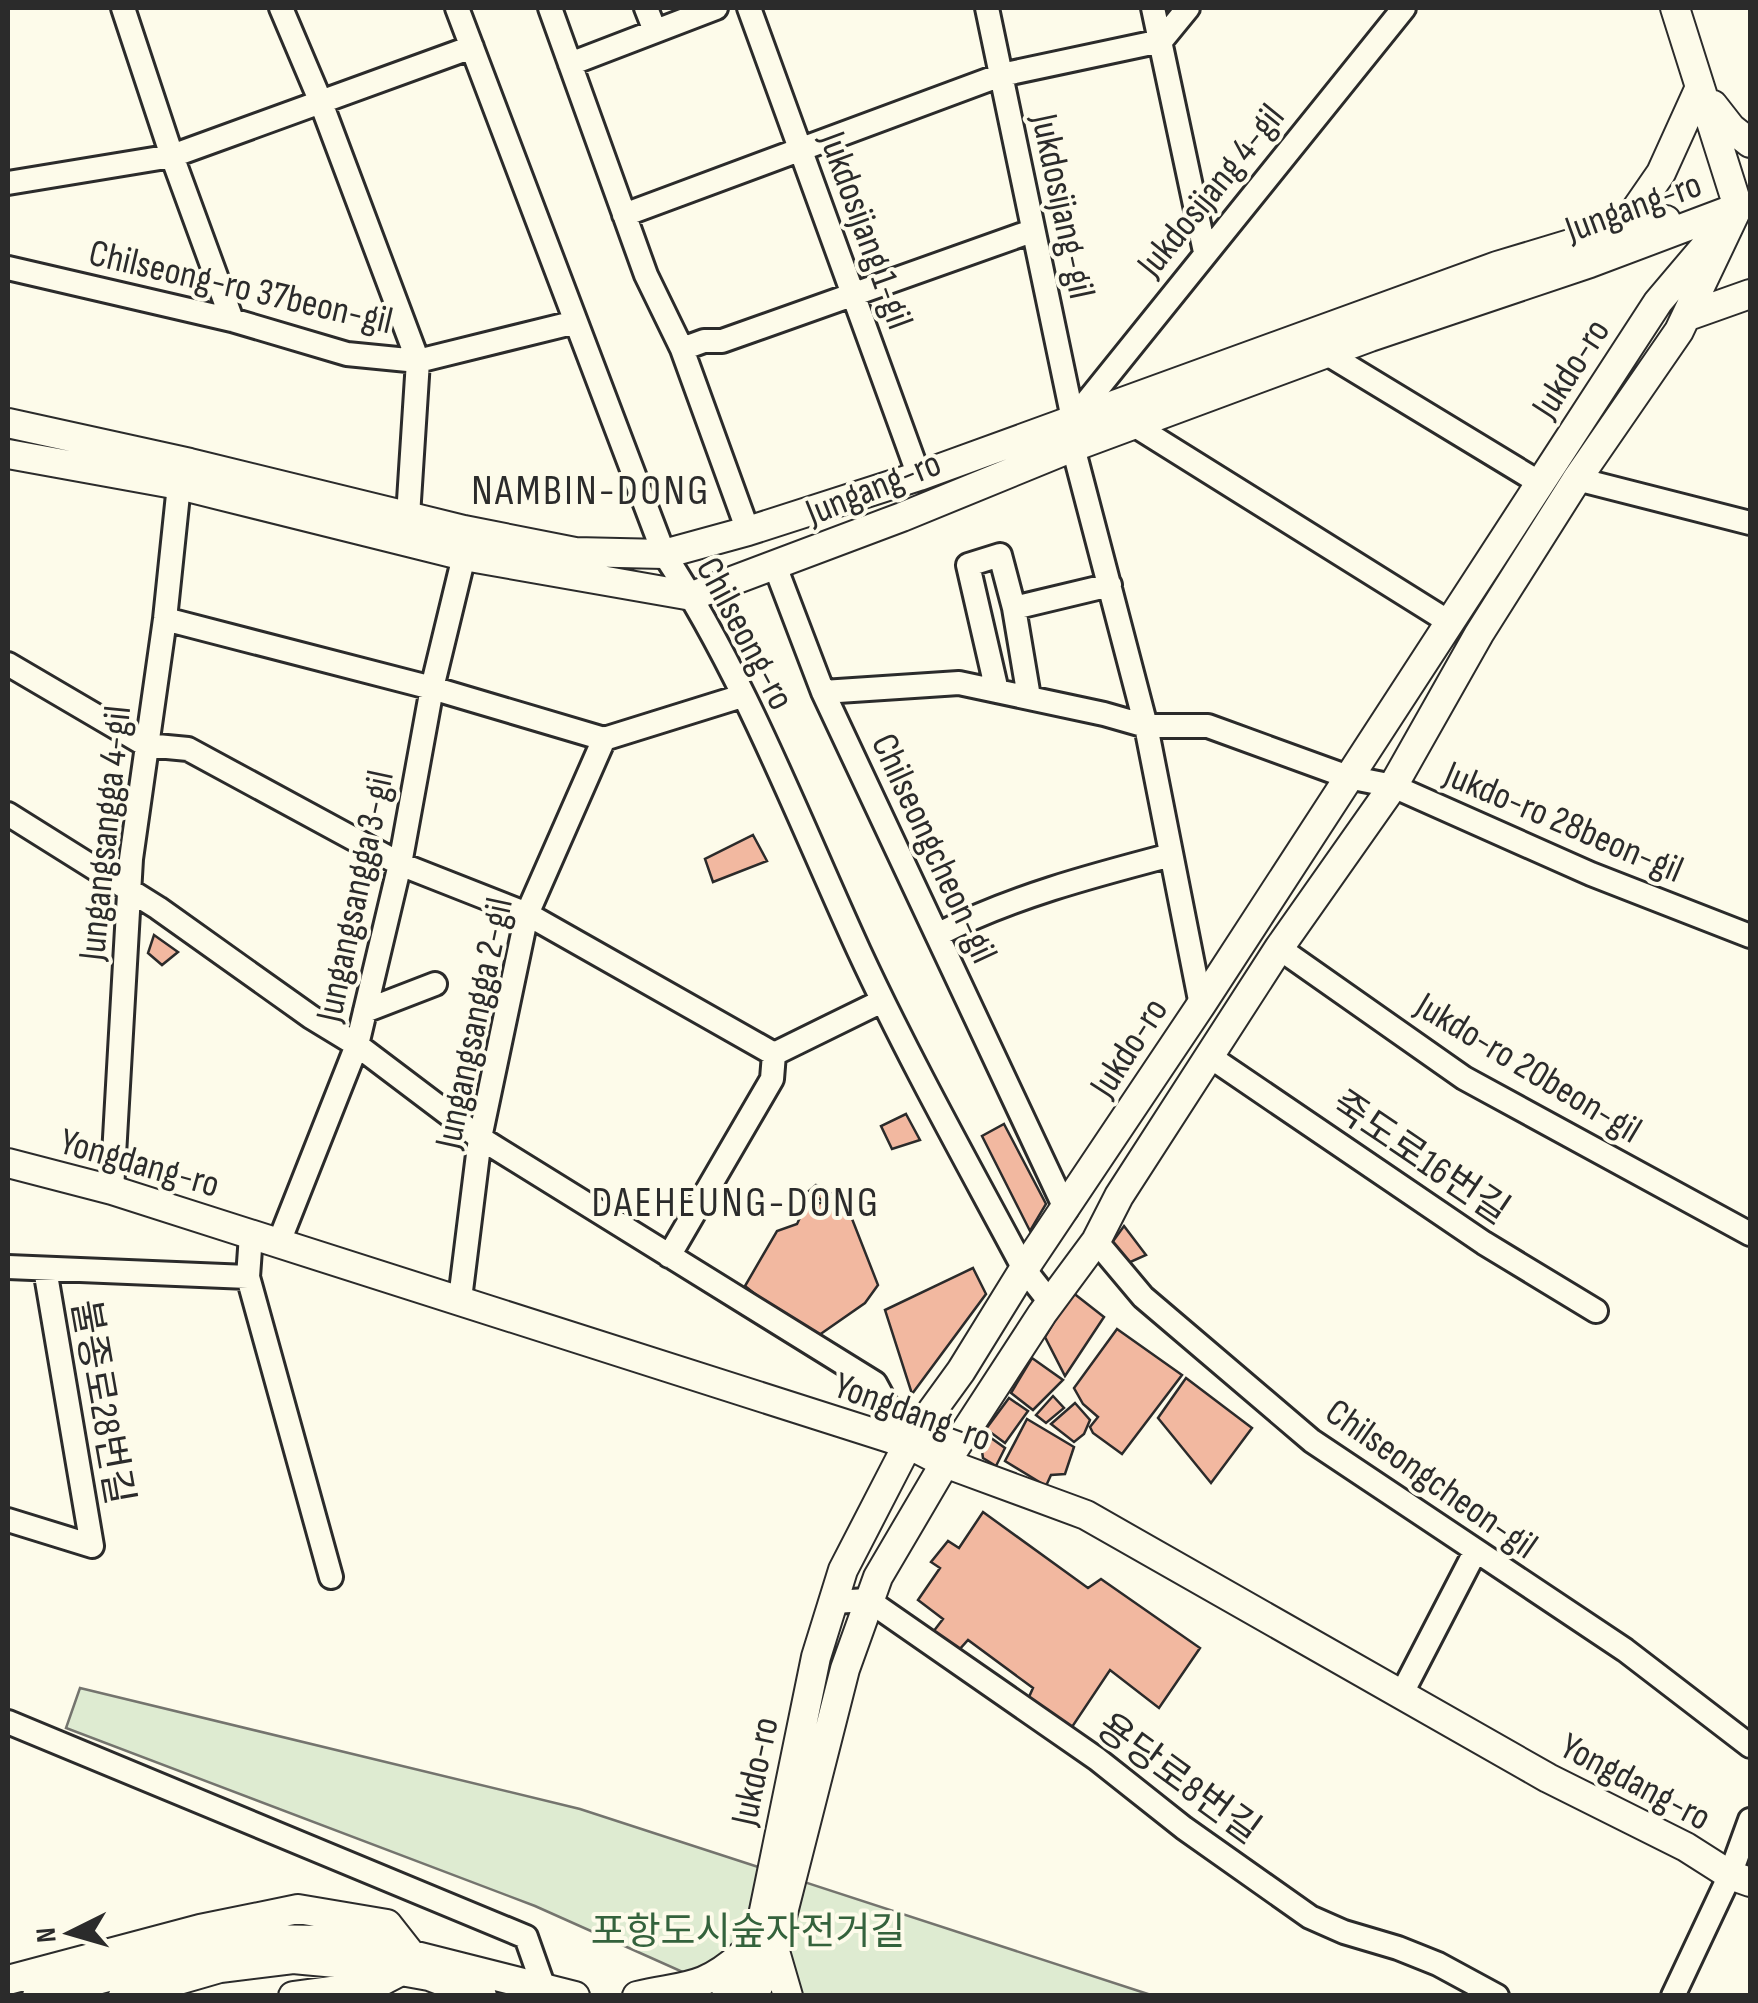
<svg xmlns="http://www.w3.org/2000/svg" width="1758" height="2003" font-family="'Sofia Sans Condensed','Noto Sans KR',sans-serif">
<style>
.green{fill:#deebd1;stroke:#74746e;stroke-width:2.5}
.building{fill:#f2b8a0;stroke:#2b2b2b;stroke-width:2.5}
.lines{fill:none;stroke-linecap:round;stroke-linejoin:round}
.minor-casing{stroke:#2b2b2b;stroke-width:28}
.major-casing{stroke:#2b2b2b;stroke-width:32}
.minor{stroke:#fdfbea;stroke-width:22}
.major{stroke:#fdfbea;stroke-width:28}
.labels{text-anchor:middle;stroke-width:8;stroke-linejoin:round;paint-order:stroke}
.street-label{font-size:38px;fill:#2b2b2b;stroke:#fdfbea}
.park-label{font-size:38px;fill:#34623c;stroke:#fdfbea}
.quarter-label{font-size:42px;letter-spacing:2.5px;fill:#2b2b2b;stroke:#fdfbea}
</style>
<rect width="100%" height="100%" fill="#fdfbea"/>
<path class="green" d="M80,1688L580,1809L1151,1995H734L535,1906L66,1728Z"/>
<path class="building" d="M753,835L767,861L713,882L705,859Z
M154,935L178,952L162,965L148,953Z
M906,1114L920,1140L892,1149L881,1126Z
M1004,1124L1046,1204L1030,1231L982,1136Z
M816,1185L845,1201L878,1285L865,1303L812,1340L745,1286L777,1231L797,1224L805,1207L824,1202L809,1191Z
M1124,1226L1146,1255L1126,1264L1111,1244Z
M973,1268L986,1294L912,1394L885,1310Z
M1072,1292L1104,1317L1065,1376L1045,1337Z
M1117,1329L1182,1375L1122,1454L1093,1433L1090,1427L1098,1417L1083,1404L1074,1388Z
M1032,1358L1063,1380L1033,1410L1011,1393Z
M1186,1378L1252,1428L1211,1483L1158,1418Z
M1053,1396L1064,1408L1046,1423L1036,1415Z
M1009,1398L1028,1411L1005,1443L986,1429Z
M1075,1403L1090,1420L1084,1434L1074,1442L1051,1424Z
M1027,1419L1074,1447L1065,1474L1051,1475L1046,1486L1005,1461Z
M984,1433L1005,1448L996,1466L983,1458L980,1438Z
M983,1512L1088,1588L1101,1579L1200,1648L1159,1708L1110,1670L1070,1730L1029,1697L1033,1688L968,1640L958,1651L933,1632L943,1619L918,1600L940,1568L931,1562L948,1541L959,1548Z"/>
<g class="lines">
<defs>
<path id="minor" d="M123,8L172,156L232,320
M281,8L320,100L418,361L408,516
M457,8L664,554C743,673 799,820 859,951C909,1059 968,1164 1024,1269L1050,1302
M550,8L646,275L682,349L748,531
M646,8L655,31
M749,8L919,476
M987,8L1073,419
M1153,8L1205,252
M570,64L716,8
M8,183L172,156L472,47
M624,215L1001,75L1161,41L1188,8
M8,268L232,320L347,354L418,361L576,322
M682,349L704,341H722L1032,231
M1326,353L1540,483
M1073,419L1404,8
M1134,425L1449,622
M1073,447L1146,726L1201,1005
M1577,479L1750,523
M775,566L823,692L1066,1210
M1014,608L1029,697
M165,619L432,688L604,739
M8,664L146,745L188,749L400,864L527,914L774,1054
M997,691L968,565L1000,555L1014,608L1110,585
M823,692L959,683L1104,714L1146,726H1208L1348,777L1393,786L1591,874L1750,936
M8,814L158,908L311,1017L357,1045L480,1138L875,1383L908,1444
M937,935C1011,897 1091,876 1171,855
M1279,948L1464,1078L1750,1234
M365,1011L435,984
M1209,1056L1484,1243L1596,1311
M112,1190L131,859L165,619L179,485
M251,1235L248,1277L331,1577
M1096,1241L1143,1297L1312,1441L1625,1650L1750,1746
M279,1242L357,1045L400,864L432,688L464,556
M669,1256L772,1079L774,1054L882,1001
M8,1267L248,1277
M460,1299L480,1138L527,914L604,739L742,696
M8,1520L92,1546L45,1269
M833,1602L868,1600L1097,1759L1184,1828L1310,1917L1344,1932L1398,1948L1438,1964L1497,1996
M1402,1693L1475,1552
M8,1722L526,1937L544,1988
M1673,1996L1730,1875L1750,1820"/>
<path id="major" d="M1713,105L1731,128L1750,143
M1623,228L1661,173L1700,87
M1688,316L1750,294
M8,423L190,463L464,530L575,552L664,554L748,531L919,476L1497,266L1623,228L1666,220
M8,454L179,485L464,556L692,596L902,517L1073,447L1370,337L1590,263L1736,208
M8,1163L112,1190L880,1435L908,1444L945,1463L1086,1515L1548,1778L1686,1847L1730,1875L1750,1882
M774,1948L788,1996
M8,1980L200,1929L298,1909L387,1924L409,1952
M37,1996L250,1939L325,1940L381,1947L575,1996
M123,1996L220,1968L293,1959L379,1967L429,1976L482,1996
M293,1996L374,1985L399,1972
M637,1996C685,1985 703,1990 742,1955
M726,1996L758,1940L816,1657L843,1570L908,1444L961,1371L1024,1269L1201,1005L1658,302L1714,236
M754,1996L774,1948L845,1669L878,1577L945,1463L1042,1314L1096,1241L1119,1196L1279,948L1393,786L1479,634L1577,479L1679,331L1738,207L1675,8"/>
</defs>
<use href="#minor" class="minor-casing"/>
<use href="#major" class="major-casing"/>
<use href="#minor" class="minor"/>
<use href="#major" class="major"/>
</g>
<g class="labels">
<g class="street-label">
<text transform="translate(1210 190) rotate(-51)" y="13">Jukdosijang 4-gil</text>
<text transform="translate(1064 206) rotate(78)" y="13">Jukdosijang-gil</text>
<text transform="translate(1633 206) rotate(-20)" y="13">Jungang-ro</text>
<text transform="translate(867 230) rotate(70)" y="13">Jukdosijang 1-gil</text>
<text transform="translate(241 286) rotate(13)" y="13">Chilseong-ro 37beon-gil</text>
<text transform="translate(1570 368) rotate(-57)" y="13">Jukdo-ro</text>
<text transform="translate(873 487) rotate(-22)" y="13">Jungang-ro</text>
<text transform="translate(746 633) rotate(62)" y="13">Chilseong-ro</text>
<text transform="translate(1564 821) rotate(23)" y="13">Jukdo-ro 28beon-gil</text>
<text transform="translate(104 833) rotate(-84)" y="13">Jungangsangga 4-gil</text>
<text transform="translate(935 848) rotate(65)" y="13">Chilseongcheon-gil</text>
<text transform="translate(354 896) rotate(-78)" y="13">Jungangsangga 3-gil</text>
<text transform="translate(473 1023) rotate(-78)" y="13">Jungangsangga 2-gil</text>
<text transform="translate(1128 1047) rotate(-57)" y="13">Jukdo-ro</text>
<text transform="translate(1529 1067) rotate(31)" y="13">Jukdo-ro 20beon-gil</text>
<text transform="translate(1421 1157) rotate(34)" y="13">죽도로16번길</text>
<text transform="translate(140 1162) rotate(16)" y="13">Yongdang-ro</text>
<text transform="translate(103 1402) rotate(80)" y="13">불종로28번길</text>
<text transform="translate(913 1411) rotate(20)" y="13">Yongdang-ro</text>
<text transform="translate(1432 1478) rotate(35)" y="13">Chilseongcheon-gil</text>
<text transform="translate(754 1771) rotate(-78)" y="13">Jukdo-ro</text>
<text transform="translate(1179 1778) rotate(36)" y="13">용당로8번길</text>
<text transform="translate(1636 1781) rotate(28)" y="13">Yongdang-ro</text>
</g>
<g class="park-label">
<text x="748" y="1944">포항도시숲자전거길</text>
</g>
<g class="quarter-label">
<text x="591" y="504">NAMBIN-DONG</text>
<text x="736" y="1216">DAEHEUNG-DONG</text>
</g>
</g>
<rect width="1758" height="2003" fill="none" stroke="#2b2b2b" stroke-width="20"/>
<g transform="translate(70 1933) rotate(265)" stroke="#fdfbea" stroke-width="8" paint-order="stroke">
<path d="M0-8L18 38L0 25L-18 38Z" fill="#2b2b2b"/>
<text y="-15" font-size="28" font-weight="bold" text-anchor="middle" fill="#2b2b2b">N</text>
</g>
</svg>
